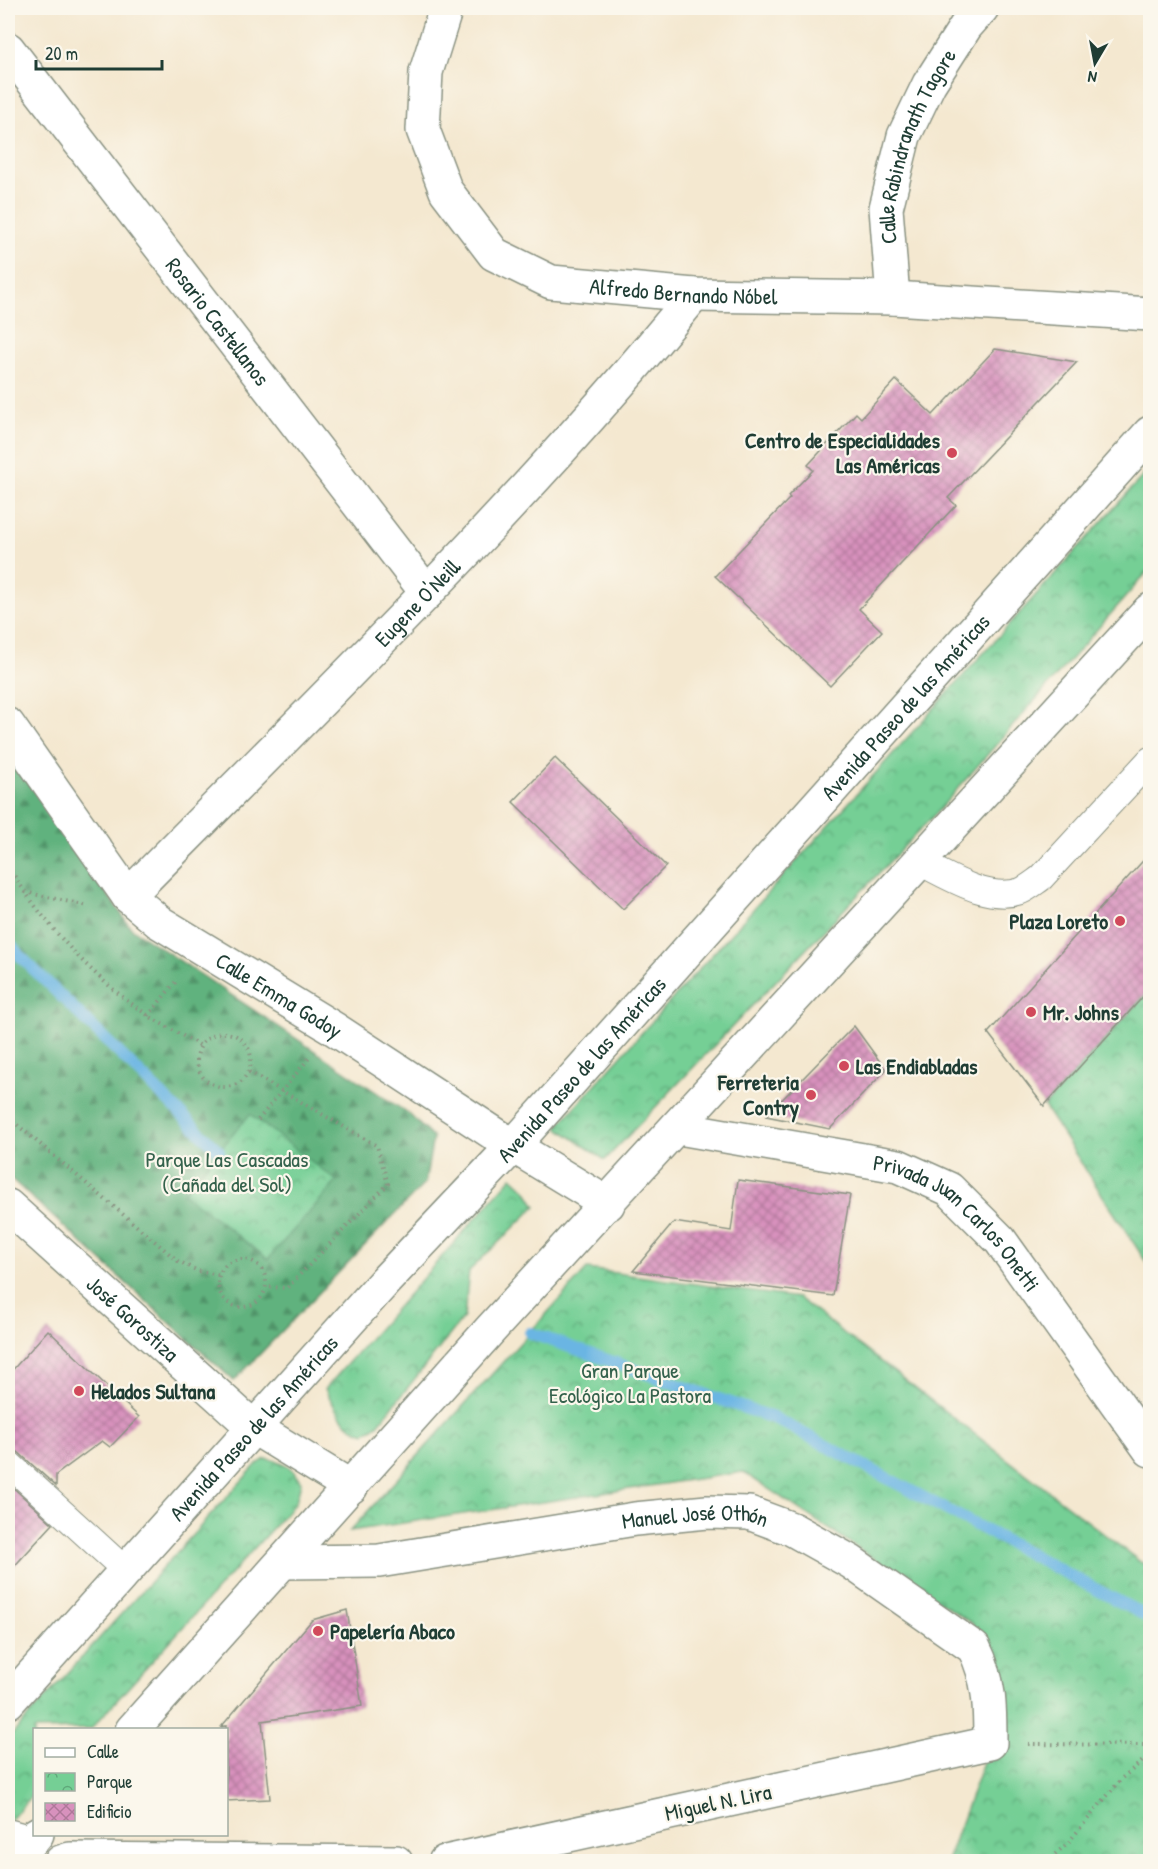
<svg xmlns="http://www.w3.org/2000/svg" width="1158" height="1869" font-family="'Patrick Hand',sans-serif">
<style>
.forest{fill:url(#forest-firs);stroke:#407859;stroke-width:1.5}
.park{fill:url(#park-crowns);stroke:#4a8664;stroke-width:1.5}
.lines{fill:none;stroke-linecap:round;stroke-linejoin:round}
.stream{stroke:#6bb5e3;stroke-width:12}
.building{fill:url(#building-cross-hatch)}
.service-casing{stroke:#8a9282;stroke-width:28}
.minor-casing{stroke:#8a9282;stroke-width:36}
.tertiary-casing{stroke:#8a9282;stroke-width:36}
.secondary-casing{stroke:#8a9282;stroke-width:36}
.path{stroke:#8a9282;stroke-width:4;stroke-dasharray:1.5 4.5;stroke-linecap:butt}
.service{stroke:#fff;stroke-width:26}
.minor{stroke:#fff;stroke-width:33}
.tertiary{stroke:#fff;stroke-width:33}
.secondary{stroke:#fff;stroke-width:33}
.poi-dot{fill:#d1495b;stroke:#fbf7ec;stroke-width:2}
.labels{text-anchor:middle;stroke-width:4.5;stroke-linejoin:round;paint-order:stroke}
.street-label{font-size:22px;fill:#1f3d34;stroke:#fbf7ec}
.poi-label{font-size:22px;font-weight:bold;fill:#1f3d34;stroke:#fbf7ec;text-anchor:start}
.park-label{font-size:22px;fill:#34624c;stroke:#fbf7ec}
</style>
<defs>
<pattern id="forest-firs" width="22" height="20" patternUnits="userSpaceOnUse" patternTransform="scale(1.5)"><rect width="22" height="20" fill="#60b27e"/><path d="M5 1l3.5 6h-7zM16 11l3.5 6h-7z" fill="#4f9268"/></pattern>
<pattern id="park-crowns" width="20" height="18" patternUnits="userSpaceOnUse" patternTransform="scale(1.5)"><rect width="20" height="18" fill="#75cf95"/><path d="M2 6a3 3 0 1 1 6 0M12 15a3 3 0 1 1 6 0" fill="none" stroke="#5fa97a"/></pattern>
<pattern id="building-cross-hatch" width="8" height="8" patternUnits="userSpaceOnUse" patternTransform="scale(1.5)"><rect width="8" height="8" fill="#d891bd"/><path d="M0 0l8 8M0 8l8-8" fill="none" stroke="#af789a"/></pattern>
</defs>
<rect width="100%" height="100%" fill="#fbf7ec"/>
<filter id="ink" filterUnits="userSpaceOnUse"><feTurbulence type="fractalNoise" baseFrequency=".0167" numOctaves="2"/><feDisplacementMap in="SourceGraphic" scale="12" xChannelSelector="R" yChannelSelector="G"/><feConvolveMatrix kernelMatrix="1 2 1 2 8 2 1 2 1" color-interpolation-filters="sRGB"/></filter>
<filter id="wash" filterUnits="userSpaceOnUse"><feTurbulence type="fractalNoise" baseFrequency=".008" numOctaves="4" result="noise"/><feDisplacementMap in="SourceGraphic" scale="24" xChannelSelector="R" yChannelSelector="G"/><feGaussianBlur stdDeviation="1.35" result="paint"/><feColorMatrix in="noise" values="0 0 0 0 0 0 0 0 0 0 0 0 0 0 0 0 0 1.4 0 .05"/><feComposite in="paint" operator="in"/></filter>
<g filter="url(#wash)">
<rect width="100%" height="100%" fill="#f4e8d0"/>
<path class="forest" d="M8,753L131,928L409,1114L433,1138L425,1183L234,1381L8,1176Z"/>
<path class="park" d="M1150,468V569L939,810L605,1160L557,1127Z
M1150,990V1268L1044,1106Z
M250,1114L337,1181L268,1259L183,1193Z
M512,1177L526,1190L536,1206L469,1271L464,1317L378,1425L365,1433C342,1426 336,1410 325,1389Z
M587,1269L798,1298L1143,1564L1150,1560V1861H947L990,1743L973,1624L743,1472L350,1531Z
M265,1459C283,1460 292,1467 301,1482L296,1502L91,1729L34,1730V1793L8,1823V1739L255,1466Z"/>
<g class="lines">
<path class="stream" d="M8,941L18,954L219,1151
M530,1333L776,1419L1150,1618"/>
</g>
<g id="blocks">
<path class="building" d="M995,349L1077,362L948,498L956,505L859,609L882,631L830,686L715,576L790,498L788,496L813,470L808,465L856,413L861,418L896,380L933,415Z
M555,758L666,866L623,909L513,802Z
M1150,853V989L1044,1106L988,1033Z
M854,1026L886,1070L830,1129L766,1116Z
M738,1180L850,1195L833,1296L633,1271L674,1222L731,1231Z
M48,1330L139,1417L110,1447L102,1441L56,1475V1486L18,1452L8,1448V1375Z
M8,1483L53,1524L8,1573Z
M347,1610L362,1706L262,1721L270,1799L226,1801V1726L221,1727L312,1620Z"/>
</g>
</g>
<g filter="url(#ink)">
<use href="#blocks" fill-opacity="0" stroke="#8a9282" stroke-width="1.5"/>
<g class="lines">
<defs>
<path id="service" d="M921,863C950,877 987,902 1021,891C1028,888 1035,882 1041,878L1150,760
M8,1463L125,1570"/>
<g id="minor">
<path id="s1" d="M446,8L426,72L423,130L446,191L494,254L551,282L694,295L893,298L1150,314"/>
<path id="s2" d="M8,49L427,593"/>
<path id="s3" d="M893,298L886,208L904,136L929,84L966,26L982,8"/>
<path id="s4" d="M8,725L128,896L159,922L333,1028L513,1146L608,1204"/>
<path id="s5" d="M128,896C321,700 520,508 694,295"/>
<path id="s6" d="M679,1128L898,1166L949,1189L1000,1240L1150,1450"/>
<path id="s7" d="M8,1206L253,1427L351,1487"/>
<path id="s8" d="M283,1562L379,1561L635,1519L707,1512L749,1513L792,1529L851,1562L974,1648C990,1680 990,1707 990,1743L445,1862"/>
<path d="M61,1862L70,1859L396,1862"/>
</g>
<path id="tertiary" d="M8,1836L30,1842"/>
<g id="secondary">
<path id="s9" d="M8,1702L386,1280L513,1146L1150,433"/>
<path d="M132,1730L491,1329L1150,610"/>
<path d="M14,1862L37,1834"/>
</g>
</defs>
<use href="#service" class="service-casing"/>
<use href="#minor" class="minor-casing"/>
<use href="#tertiary" class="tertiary-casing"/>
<use href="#secondary" class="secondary-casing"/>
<path class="path" d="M8,866C44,924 92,978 149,1016C166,1027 184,1036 201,1046
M25,892L88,906
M148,1016L178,979
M197 1060a27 27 0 1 1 54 0a27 27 0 1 1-54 0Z
M249,1072L377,1146L388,1184L287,1288L267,1287
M8,1117L178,1261L198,1271L219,1275
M258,1120L309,1058
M218 1283a24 24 0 1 1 48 0a24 24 0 1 1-48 0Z
M1028,1744L1150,1745
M1046,1862L1067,1844L1122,1778L1150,1755"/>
<use href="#service" class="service"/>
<use href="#minor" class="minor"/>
<use href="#tertiary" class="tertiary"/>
<use href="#secondary" class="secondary"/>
</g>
</g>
<g class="poi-dot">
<circle cx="952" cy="453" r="6"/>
<circle cx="1120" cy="921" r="6"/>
<circle cx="1031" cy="1012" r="6"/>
<circle cx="844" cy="1066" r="6"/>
<circle cx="811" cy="1095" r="6"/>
<circle cx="79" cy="1391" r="6"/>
<circle cx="318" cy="1631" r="6"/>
</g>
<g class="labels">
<g class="street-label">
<text dy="8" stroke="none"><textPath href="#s3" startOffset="158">Calle Rabindranath Tagore</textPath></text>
<text dy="8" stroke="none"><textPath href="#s1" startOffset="466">Alfredo Bernando Nóbel</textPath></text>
<text dy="8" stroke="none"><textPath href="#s2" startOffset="344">Rosario Castellanos</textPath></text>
<text dy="8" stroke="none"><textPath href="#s5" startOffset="412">Eugene O'Neill</textPath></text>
<text dy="8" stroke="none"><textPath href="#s9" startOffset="1340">Avenida Paseo de las Américas</textPath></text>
<text dy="8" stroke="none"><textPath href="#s4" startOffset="390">Calle Emma Godoy</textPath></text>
<text dy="8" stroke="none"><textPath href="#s9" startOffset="854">Avenida Paseo de las Américas</textPath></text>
<text dy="8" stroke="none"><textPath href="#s6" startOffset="304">Privada Juan Carlos Onetti</textPath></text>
<text dy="8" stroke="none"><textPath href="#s7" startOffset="168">José Gorostiza</textPath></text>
<text dy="8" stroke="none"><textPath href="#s9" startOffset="368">Avenida Paseo de las Américas</textPath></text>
<text dy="8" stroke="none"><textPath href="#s8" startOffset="416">Manuel José Othón</textPath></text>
<text transform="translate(718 1802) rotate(-12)" y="8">Miguel N. Lira</text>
</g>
<g class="poi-label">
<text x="940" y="448" text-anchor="end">Centro de Especialidades<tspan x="940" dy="25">Las Américas</tspan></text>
<text x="1108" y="929" text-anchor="end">Plaza Loreto</text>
<text x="1043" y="1020">Mr. Johns</text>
<text x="856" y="1074">Las Endiabladas</text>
<text x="799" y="1090" text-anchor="end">Ferreteria<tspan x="799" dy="25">Contry</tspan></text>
<text x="91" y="1399">Helados Sultana</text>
<text x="330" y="1639">Papelería Abaco</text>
</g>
<g class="park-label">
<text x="227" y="1167">Parque Las Cascadas<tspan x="227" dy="25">(Cañada del Sol)</tspan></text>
<text x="630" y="1378">Gran Parque<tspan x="630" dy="25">Ecológico La Pastora</tspan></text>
</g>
</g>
<rect width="1158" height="1869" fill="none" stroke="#fbf7ec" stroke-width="30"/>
<rect x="33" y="1728" width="195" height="108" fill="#fbf7ec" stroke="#a3ada2" stroke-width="1.5"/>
<rect x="45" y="1748" width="30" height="9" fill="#ffffff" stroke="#a3ada2" stroke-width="1.5"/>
<text x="87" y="1758" font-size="18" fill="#1f3d34">Calle</text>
<rect x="45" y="1773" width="30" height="18" fill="url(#park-crowns)" stroke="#a3ada2" stroke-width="1.5"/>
<text x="87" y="1788" font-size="18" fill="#1f3d34">Parque</text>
<rect x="45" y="1803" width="30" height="18" fill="url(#building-cross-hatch)" stroke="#a3ada2" stroke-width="1.5"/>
<text x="87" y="1818" font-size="18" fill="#1f3d34">Edificio</text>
<g transform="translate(1095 63) rotate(190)" stroke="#fbf7ec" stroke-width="4.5" paint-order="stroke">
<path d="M0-4.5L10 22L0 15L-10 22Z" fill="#1f3d34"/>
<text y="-9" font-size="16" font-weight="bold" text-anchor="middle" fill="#1f3d34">N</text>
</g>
<path d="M36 60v9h126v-9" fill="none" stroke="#1f3d34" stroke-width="3"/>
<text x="45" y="60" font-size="18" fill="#1f3d34" stroke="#fbf7ec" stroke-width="4.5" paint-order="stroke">20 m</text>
</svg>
